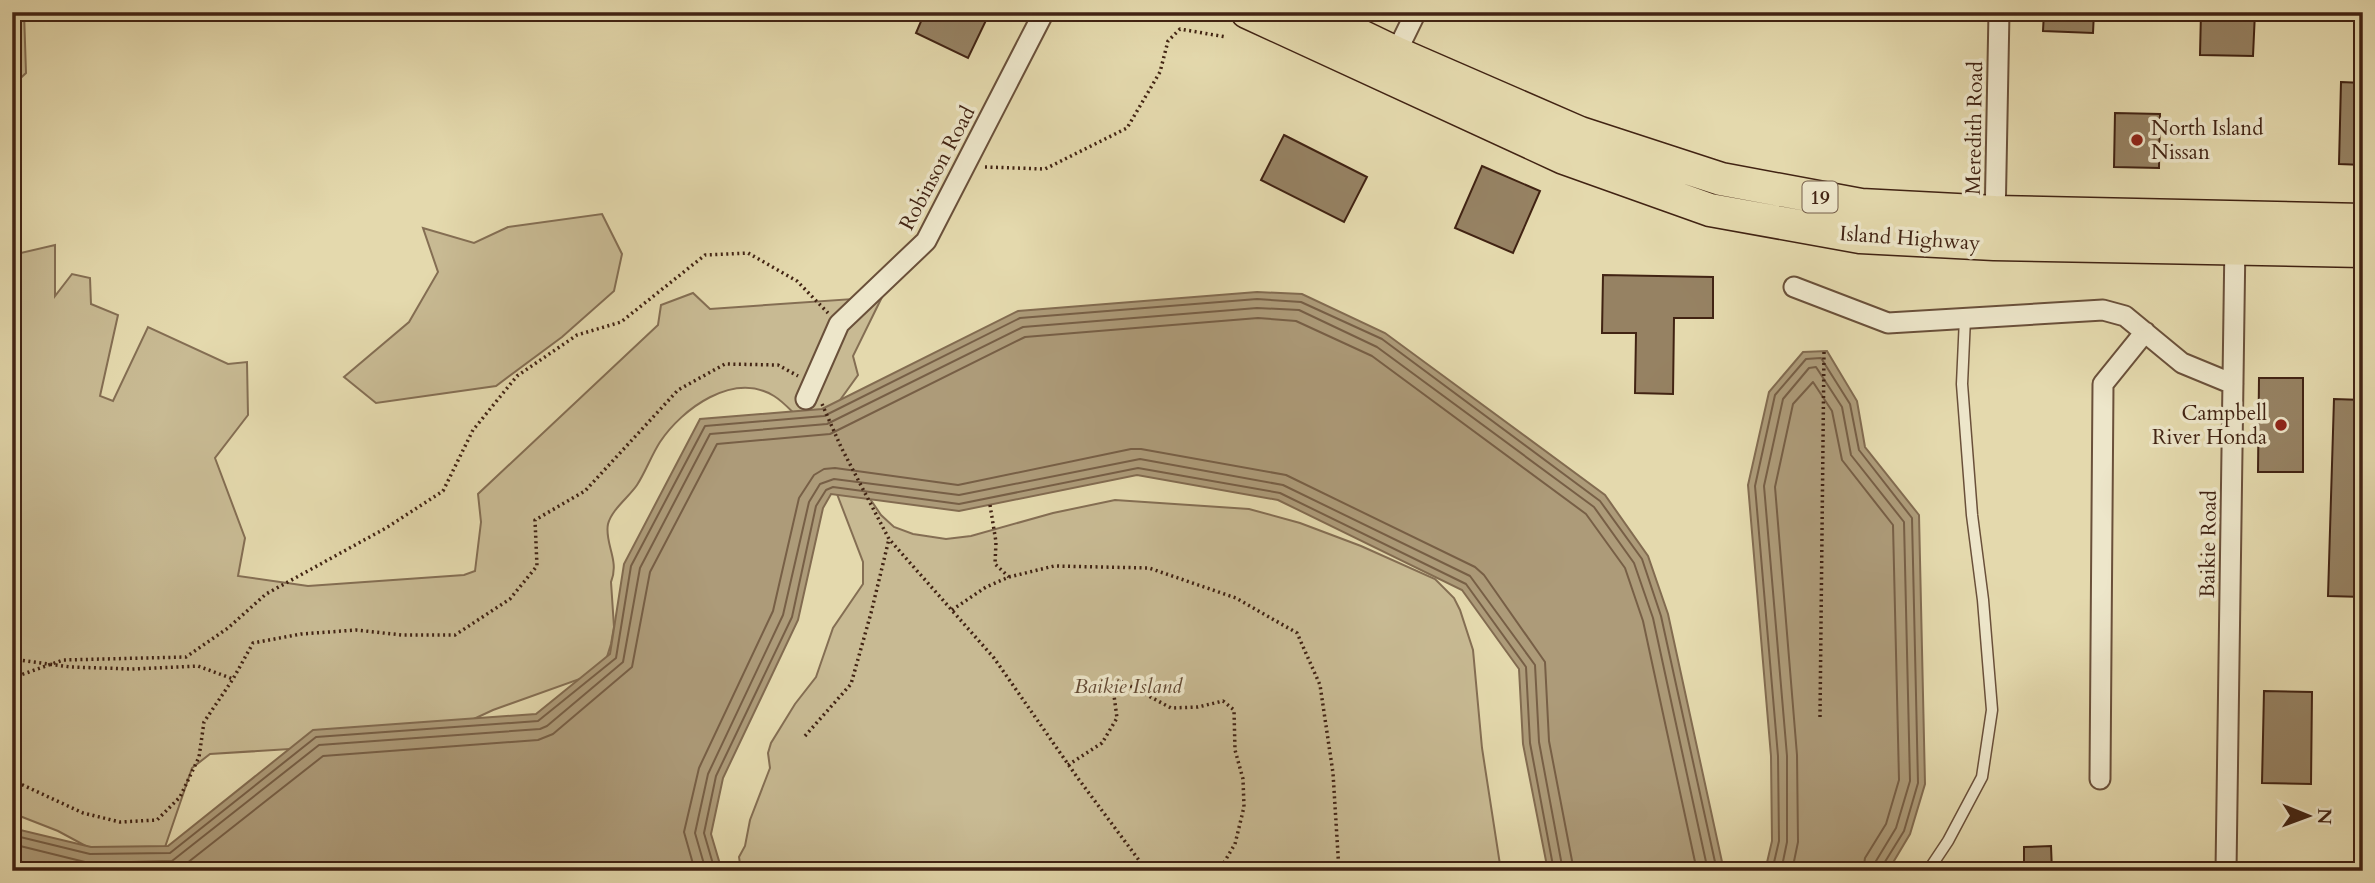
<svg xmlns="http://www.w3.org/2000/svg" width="2375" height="883" font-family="Cardo,serif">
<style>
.green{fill:#c8ba93;stroke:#846e53;stroke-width:2}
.water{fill:#ad9b79;stroke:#826b50;stroke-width:2}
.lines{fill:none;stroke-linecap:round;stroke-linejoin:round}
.shore{stroke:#775f46;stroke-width:2}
.building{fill:#968263;stroke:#412313;stroke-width:2}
.lane-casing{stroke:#6a503a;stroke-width:13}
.street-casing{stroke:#6a503a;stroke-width:23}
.primary-casing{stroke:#412313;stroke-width:35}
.path{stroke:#412313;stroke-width:3.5;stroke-dasharray:2 3.5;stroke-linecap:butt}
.lane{stroke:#ede6ca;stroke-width:10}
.street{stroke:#ede6ca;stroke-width:19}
.primary{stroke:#e4d9ad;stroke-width:32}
.poi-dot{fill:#8f2418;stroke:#ede6ca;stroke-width:2.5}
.labels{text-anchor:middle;stroke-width:7;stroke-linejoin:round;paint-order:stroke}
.shield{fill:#ede6ca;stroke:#755e4a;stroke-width:2}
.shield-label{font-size:19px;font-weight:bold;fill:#412313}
.street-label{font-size:21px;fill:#412313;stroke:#ede6ca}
.poi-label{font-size:21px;fill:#412313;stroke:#ede6ca;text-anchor:start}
.park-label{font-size:21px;font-style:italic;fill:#634933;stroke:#ede6ca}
</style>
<rect width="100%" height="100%" fill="#e4d9ad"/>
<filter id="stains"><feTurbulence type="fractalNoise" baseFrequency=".00286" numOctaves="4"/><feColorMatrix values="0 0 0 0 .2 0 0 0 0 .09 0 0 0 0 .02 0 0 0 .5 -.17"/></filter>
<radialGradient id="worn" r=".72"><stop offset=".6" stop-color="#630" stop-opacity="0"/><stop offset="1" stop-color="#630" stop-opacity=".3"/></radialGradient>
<path class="green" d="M12,12H24L26,73L12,86Z
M602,214L622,254L614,291L562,337L496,386L376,403L344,377L409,322L438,272L423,228L474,243L508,227Z
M55,245V296L72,274L90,278L91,304L118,315L100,396L113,401L148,327L228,364L247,362L248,415L215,458L245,538L238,576L308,586L464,575L475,571L481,522L478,494L658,325L661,305L693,293L710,309L882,297L853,356L858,375L835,407L802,421C793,413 784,402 774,396C733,371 682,409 660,442C651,456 646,471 637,485C629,497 612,509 608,524C604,543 620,560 611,582L614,627L611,644L606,660L591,675L493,710L435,737L402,742L210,754L192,768L164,850L95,851L58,831L12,813V255Z
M862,487L881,515L894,527L913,534L946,539L971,536L1053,513L1115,500L1249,509L1300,523L1361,546L1435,579L1454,598L1460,610L1473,650L1482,748L1501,871H741L739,857L745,846L750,820L770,768L768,753L771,743L795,704L816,677L833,628L863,584V562L837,494Z"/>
<path class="water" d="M1257,292L1302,294L1385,333L1605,495L1648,556L1668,614L1724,871H1548L1523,744L1519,669L1462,590L1278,500L1137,475L959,511L831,494L823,508L798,620L723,778L711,834L722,871H12V828L91,847L168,846L313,730L536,714L610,654L624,564L700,419L822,409L1018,311Z
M1827,351L1857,401L1865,447L1919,515L1925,784L1910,834L1888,871H1765L1772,841L1771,756L1748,485L1769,392L1803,352Z"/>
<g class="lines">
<path class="shore" d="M12,835L90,854L170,853L316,737L538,721L616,658L631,566L705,426L824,416L1020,318L1257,299L1301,302L1382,339L1600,501L1642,559L1661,616L1717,871
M12,844L89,863L172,861L319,745L540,729L547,726L623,662L640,568L710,434L827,424L1023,327L1257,308L1299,310L1377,347L1594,507L1634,563L1653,618L1708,871
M177,871L323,756L538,740L553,734L632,667L650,572L717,444L830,434L1025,337L1258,318L1296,321L1372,356L1586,514L1625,568L1643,621L1697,871
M695,871L684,832L699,768L773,611L799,498L814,475L824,469L835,468L958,485L1131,449H1141L1286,475L1475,567L1484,575L1545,662L1549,741L1574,871
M706,871L695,833L708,774L783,615L809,502L820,484L834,479L959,495L1140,459L1283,485L1470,576L1535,665L1539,742L1563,871
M715,871L704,833L716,776L792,617L816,506L826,490L833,487L959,504L1138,468L1280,493L1466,584L1526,667L1530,743L1554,871
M1772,871L1779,841L1778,756L1755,486L1775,395L1806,359L1821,358L1850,404L1859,450L1912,518L1918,783L1904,831L1883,865L1882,871
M1781,871L1787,842V756L1764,486L1783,399L1809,368L1816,367L1842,407L1851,455L1904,522L1910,781L1896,828L1876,861L1874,871
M1792,871L1798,842L1797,755L1775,487L1793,404L1813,382L1832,411L1842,460L1893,525L1899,780L1886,824L1865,858L1863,871"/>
</g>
<path class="building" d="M925,12H990L968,58L916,33Z
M2044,12H2094L2093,33L2043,31Z
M2201,12H2255L2253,56L2200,55Z
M2341,82L2363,83V165L2339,164Z
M2115,113L2160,114L2159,168L2114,167Z
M1284,135L1367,177L1344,222L1261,180Z
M1482,166L1540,191L1513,253L1455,228Z
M1603,275L1713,277V318H1674L1673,394L1635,393L1636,333H1602Z
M2259,378H2303V472H2258Z
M2334,399L2363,400V597L2328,596Z
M2264,691L2312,692L2311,784L2262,783Z
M2051,846L2052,871H2024V847Z"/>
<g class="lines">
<defs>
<path id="lane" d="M1928,871L1948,841L1982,777L1992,710L1983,600L1972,515L1962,384L1965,318"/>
<path id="street" d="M1396,53L1416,12
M1995,222L1999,12
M1794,287L1888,323L2103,310L2125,316L2182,363L2233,384
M806,399L839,324L926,241L1044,12
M2100,779L2103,384L2145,332
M2226,871L2235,240"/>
<path id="primary" d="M1247,12L1564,158L1710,210L1860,237L1994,244L2363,251
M1311,12L1396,53L1580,133L1721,179L1861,205L1995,212L2363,220"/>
</defs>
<use href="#lane" class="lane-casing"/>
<use href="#street" class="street-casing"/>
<use href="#primary" class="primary-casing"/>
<path class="path" d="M985,167L1045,169L1127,128L1160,72L1168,41L1180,29L1226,37
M822,404L841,447L889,539L994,658L1077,777L1147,871
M990,505L996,542L995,564L1009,577
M952,610L986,587L1009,577L1054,566L1149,568L1236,598L1297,633L1320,685L1333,773L1339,871
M12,659L71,667L132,669L198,666L233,679
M12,678L63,660L186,657L228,628L266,594L386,528L443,491L473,430L517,376L577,335L621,322L705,255L748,253L797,281L828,313
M1820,717L1824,351
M805,736L851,684L871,613L889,539
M1068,765L1102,743L1117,718L1113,688L1121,681L1171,708L1198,707L1223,701L1234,710L1235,750L1243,779L1244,807L1235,844L1219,871
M12,780L83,813L120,822L157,820L180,797L199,757L204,722L233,679L253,643L301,634L356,630L402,635H455L510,599L537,566L535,520L585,491L678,390L725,364L778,365L798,376"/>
<use href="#lane" class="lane"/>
<use href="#street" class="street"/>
<use href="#primary" class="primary"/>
</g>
<g class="poi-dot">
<circle cx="2137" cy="140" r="7"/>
<circle cx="2281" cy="425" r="7"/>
</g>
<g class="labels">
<rect class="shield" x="1802.5" y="181.5" width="35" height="31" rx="5"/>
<g class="shield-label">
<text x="1820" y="204">19</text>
</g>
<g class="street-label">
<text transform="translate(1974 128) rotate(-89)" y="7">Meredith Road</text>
<text transform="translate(937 168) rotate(-62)" y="7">Robinson Road</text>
<text transform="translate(1910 238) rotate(4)" y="7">Island Highway</text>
<text transform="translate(2208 544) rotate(-89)" y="7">Baikie Road</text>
</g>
<g class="poi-label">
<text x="2151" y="135">North Island<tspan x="2151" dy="24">Nissan</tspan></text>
<text x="2267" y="420" text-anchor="end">Campbell<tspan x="2267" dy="24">River Honda</tspan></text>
</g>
<g class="park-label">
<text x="1128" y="693">Baikie Island</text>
</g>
</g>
<rect width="2375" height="883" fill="none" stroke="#e4d9ad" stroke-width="42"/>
<rect x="14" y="14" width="2347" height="855" fill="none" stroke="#412313" stroke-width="3.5"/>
<rect x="21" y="21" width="2333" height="841" fill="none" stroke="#412313" stroke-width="2"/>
<g transform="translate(2308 816) rotate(91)" stroke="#ede6ca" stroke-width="5" paint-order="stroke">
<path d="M0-5L12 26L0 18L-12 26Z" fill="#412313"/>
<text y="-10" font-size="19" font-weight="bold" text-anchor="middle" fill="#412313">N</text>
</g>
<rect width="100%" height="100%" filter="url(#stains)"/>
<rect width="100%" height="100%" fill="url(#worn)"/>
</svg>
